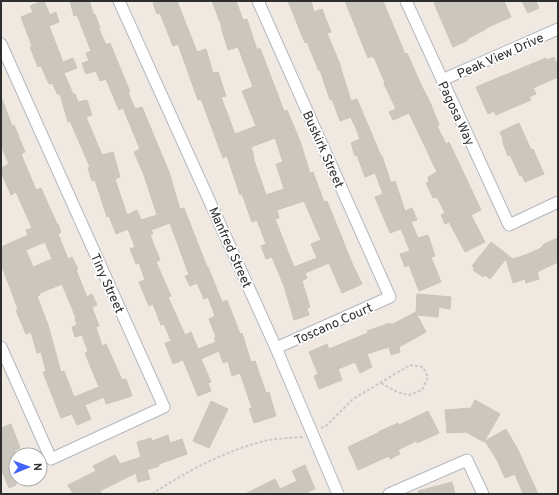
<svg xmlns="http://www.w3.org/2000/svg" width="559" height="495" font-family="Overpass,sans-serif">
<style>
.building{fill:#cbc7bf;stroke:#cbc5ba;fill-rule:evenodd}
.lines{fill:none;stroke-linecap:round;stroke-linejoin:round}
.minor-casing{stroke:#b4b7c1;stroke-width:13}
.path{stroke:#c9c9c9;stroke-width:2;stroke-dasharray:3 2;stroke-linecap:butt}
.minor{stroke:#fff;stroke-width:11}
.labels{text-anchor:middle;stroke-width:3.5;stroke-linejoin:round;paint-order:stroke}
.street-label{font-size:13px;fill:#2e2e2e;stroke:#fff}
</style>
<rect width="100%" height="100%" fill="#efe9e1"/>
<path class="building" d="M43,1H44L50,15L56,12L59,22L49,26L63,62L73,58L77,68L64,73L73,94H75L78,102L87,100L92,115L86,117L102,155L113,152L120,177L115,179L127,215L137,210L141,220L157,215L144,175L134,152L140,149L123,108L119,110L106,79L100,81L96,71L86,74L82,63L89,61L86,53L91,51L77,15L74,16L70,1H89L94,15L95,14L100,28L99,29L106,45L110,43L130,92H128L135,109L142,107L169,172L180,209L184,208L207,267H208L222,302L227,300L240,334L242,333L251,362L255,361L266,393L269,392L276,416L254,423L249,409L252,408L240,373L232,376L228,361L223,363L219,351L201,359L211,382L208,383L211,391L198,396L183,360L173,364L165,343L171,341L164,324L161,325L153,304L149,306L139,282L145,280L139,263L136,264L130,249L135,247L128,229L116,234L109,216L107,217L95,180L92,181L88,168L90,167L70,121L68,122L60,94L58,95L52,83L49,84L41,66L38,67L30,47L32,46L21,17L33,12L30,6ZM170,223L189,275L185,276L190,286L197,283L204,299L208,297L215,316L209,319L216,337L214,338L216,342L198,349L191,332L185,335L168,297L171,296L156,262L160,260L150,235L153,234L151,230Z
M158,1H177L197,52L206,49L213,73L218,72L226,96L221,97L235,134L256,126L242,91L253,87L238,47L228,50L221,27H222L212,1H236L243,20L247,19L257,50L260,48L284,111L287,110L300,141L310,173L313,172L324,202L327,201L352,263L362,284L342,293L329,263L305,273L307,278L302,281L310,307L307,308L309,315L294,320L284,286L272,257L266,259L261,246L266,244L257,220L252,222L242,194L240,195L227,156L223,158L201,99L198,100L178,44L173,46L160,13L157,14L153,3ZM275,138L283,162L276,164L284,189L266,195L253,157H254L251,147ZM304,201L321,240L311,244L317,258L294,267L275,219L279,218L277,210Z
M288,1H311L314,12L322,9L331,32L327,33L339,62L351,101L357,99L381,156H382L391,183L395,181L405,211L412,208L417,220L411,222L418,238L428,235L435,256L431,257L441,282L419,291L409,265L405,267L400,254L410,251L401,229L390,233L375,197L383,194L375,173L365,177L357,155L355,156L351,143L360,139L354,123H353L351,117L340,121L332,99L330,100L320,70L319,71L307,42L305,43Z
M345,1H383L405,54L407,53L422,87L430,102L439,125L437,126L446,144L449,142L481,210L471,215L485,242L465,252L449,222L445,224L441,215L445,213L437,197L433,198L426,183L429,182L428,177L437,172L409,113L393,120L389,112L396,109L384,84L385,83L374,57L373,58L372,56L368,58Z
M439,1H504L511,17L486,28V29L467,39L468,40L453,47L434,3Z
M522,1H536L539,8L528,13Z
M554,57L558,67V77L533,88L536,94L529,97L531,100L496,115L494,111L488,114L476,87L546,58L547,60Z
M1,99H2L12,126L14,125L25,152L21,154L36,190L41,188L57,224H58L61,232L58,234L68,259L72,257L78,269L76,270L87,297L92,294L97,305L92,307L99,326L96,327L102,346L106,344L122,380L126,379L132,396L106,404L104,397L85,405L91,419L77,425L72,414L61,418L43,372L46,371L41,352L37,353L31,332L26,334L16,310L18,309L1,264V247L28,235L26,230L32,228L16,192L11,195L1,172V168L9,164L1,146ZM45,242L52,259L33,267L26,250ZM62,284L76,318L75,319L77,325L72,327L75,337L82,335L88,351L85,353L99,387L74,397L64,371L61,372L48,325L37,296L40,295V293Z
M519,123L531,150L533,149L544,174L525,182L522,175L520,176L510,155L508,156L503,143V139L500,132Z
M558,238V262L537,272L539,279L526,283L525,279L513,283L506,259L490,279L485,275L483,277L473,270L475,268L472,266L491,242L513,259L528,254L541,248L544,244Z
M417,294L451,297L450,309L439,307L438,317L417,315L426,332L399,347L400,352L391,355L389,347L367,354L372,367L360,373L355,362L338,369L342,380L319,389L314,376L318,374L309,352L327,344L329,349L368,333L367,331L390,323L391,325L416,312Z
M475,400L500,414L484,442L466,432L447,433L445,410L471,408Z
M211,401L228,409L209,448L193,441Z
M428,411L439,433L417,443L416,441L398,450L400,454L390,459L389,456L358,470L348,447L378,433V432L398,423L399,425Z
M11,424L20,448L15,450L16,485L9,488L1,469V428Z
M506,429L518,450L538,494H523L515,474L505,478L497,460L485,441Z
M168,435L170,443L182,439L187,454L159,464V466L147,470L150,479L138,482L136,473L100,491L102,494H73L68,485L96,471L93,466L115,455L120,464L141,457L137,442L151,438L152,441Z
M305,465L315,489L303,494H245L275,479L280,489L297,481L292,471Z
M452,482L455,494H419L418,491Z"/>
<g class="lines">
<defs>
<path id="minor" d="M119,1L276,348L338,494
M258,1L390,297L276,348
M406,1L509,225L558,202
M1,44L164,407L51,459L1,347
M442,80L558,29
M389,494L467,460L483,494"/>
</defs>
<use href="#minor" class="minor-casing"/>
<path class="path" d="M321,428L326,426L353,399L410,365L423,367L428,377L422,390L409,395L397,392L381,383
M152,494C187,471 228,449 269,440C280,438 292,438 303,437"/>
<use href="#minor" class="minor"/>
</g>
<g class="labels">
<g class="street-label">
<text transform="translate(500 55) rotate(-24)" y="5">Peak View Drive</text>
<text transform="translate(457 113) rotate(65)" y="5">Pagosa Way</text>
<text transform="translate(324 149) rotate(66)" y="5">Buskirk Street</text>
<text transform="translate(231 247) rotate(66)" y="5">Manfred Street</text>
<text transform="translate(108 283) rotate(66)" y="5">Tiny Street</text>
<text transform="translate(333 323) rotate(-24)" y="5">Toscano Court</text>
</g>
</g>
<rect width="559" height="495" fill="none" stroke="#2e2e2e" stroke-width="4"/>
<g transform="translate(28 467) rotate(89)"><circle r="19" fill="#ffffff" stroke="#ababab"/>
<path d="M0-3L7 15L0 10L-7 15Z" fill="#4264fb"/>
<text y="-6" font-size="11" font-weight="bold" text-anchor="middle" fill="#2e2e2e">N</text>
</g>
</svg>
